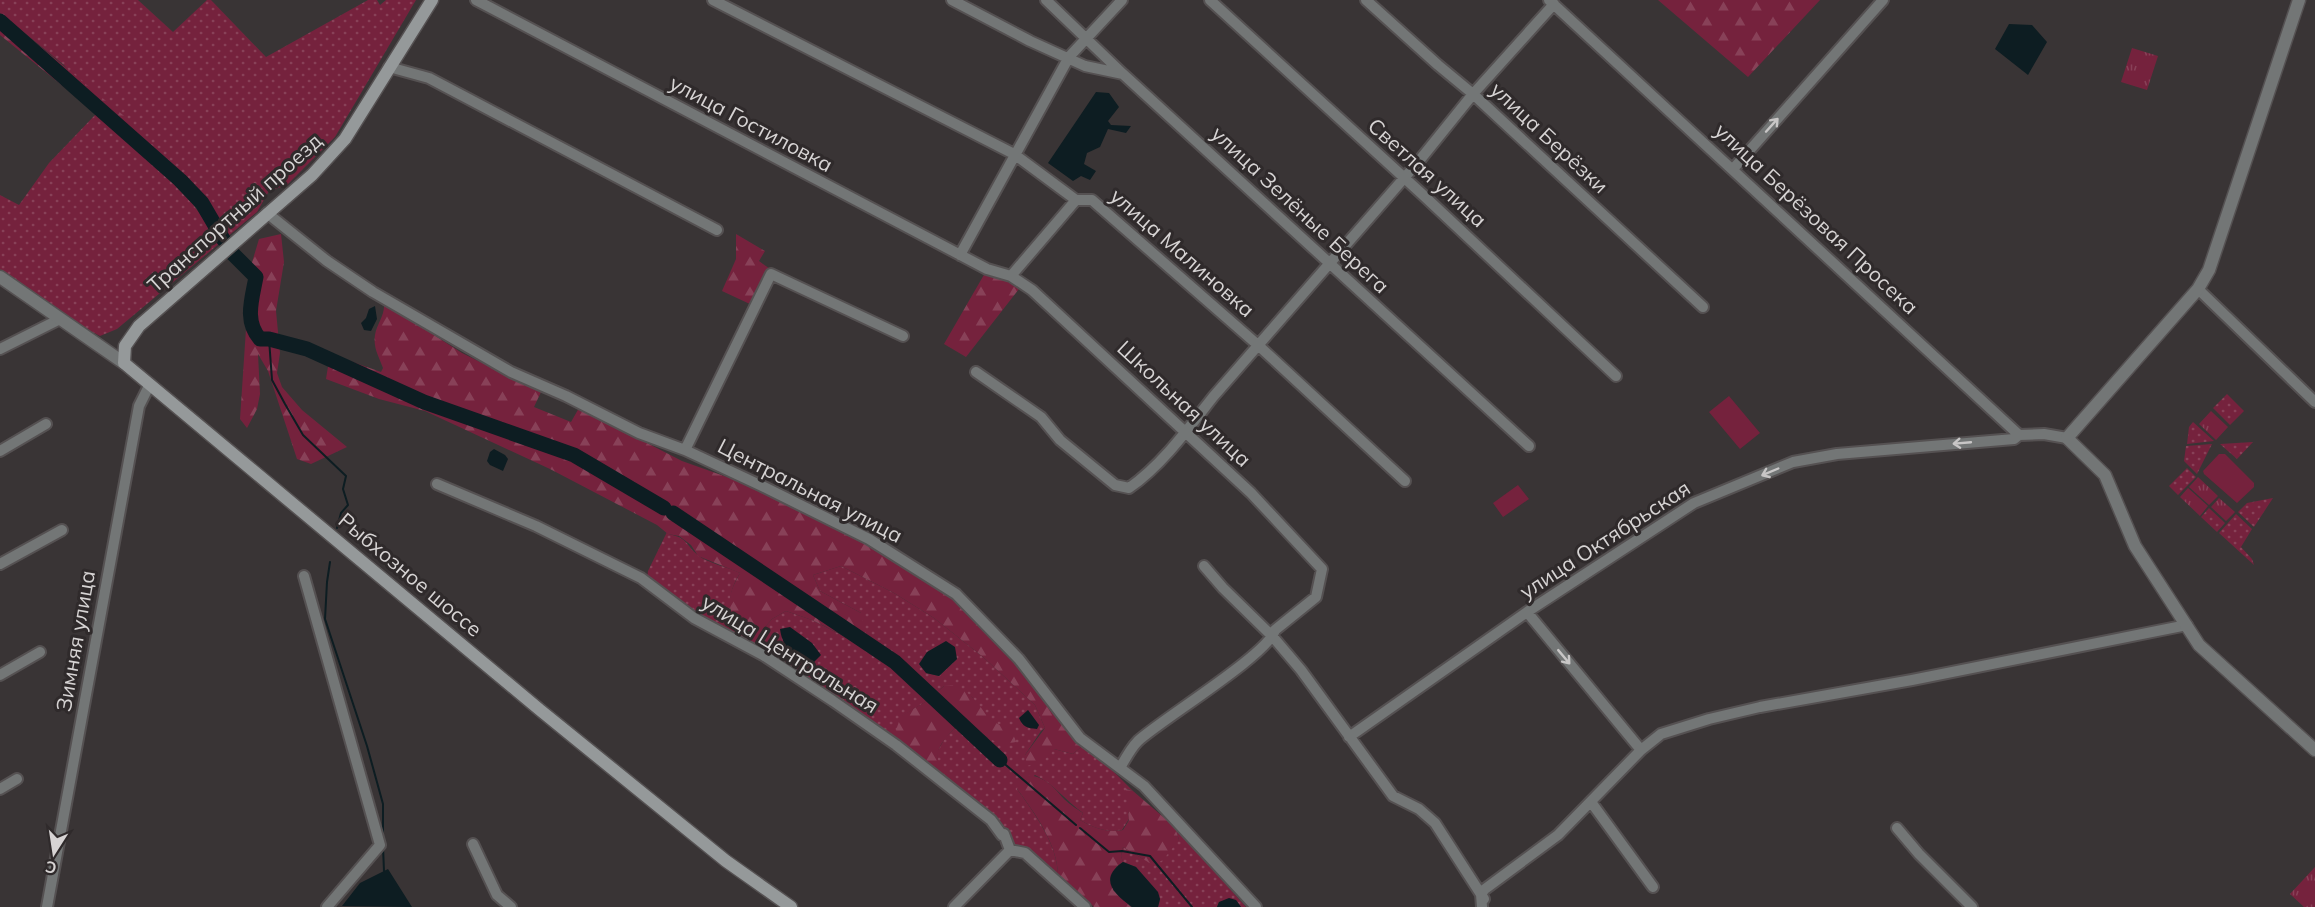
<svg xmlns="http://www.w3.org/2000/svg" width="2315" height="907" font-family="Mulish,sans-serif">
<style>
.grass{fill:url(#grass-dots);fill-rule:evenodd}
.forest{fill:url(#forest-firs)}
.park{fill:url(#park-tufts)}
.pitch{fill:#75223d}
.water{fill:#0d1d22}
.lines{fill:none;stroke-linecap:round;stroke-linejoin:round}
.stream{stroke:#0d1d22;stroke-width:2}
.river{stroke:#0d1d22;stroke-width:15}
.minor-casing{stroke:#555152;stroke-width:14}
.tertiary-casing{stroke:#555152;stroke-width:15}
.secondary-casing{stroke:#555152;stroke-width:15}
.minor{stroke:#737676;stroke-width:10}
.tertiary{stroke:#737676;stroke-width:12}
.secondary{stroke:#95999a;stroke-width:12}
.oneway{stroke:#c8c6c6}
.labels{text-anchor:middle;stroke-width:6;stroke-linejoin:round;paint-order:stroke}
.street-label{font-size:21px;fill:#d7d4d4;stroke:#2f2a2b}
</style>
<defs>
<pattern id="grass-dots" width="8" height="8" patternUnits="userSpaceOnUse" patternTransform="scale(1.5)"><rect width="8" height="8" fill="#75223d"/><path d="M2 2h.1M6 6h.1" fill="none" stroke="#884158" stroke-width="1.8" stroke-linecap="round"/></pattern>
<pattern id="forest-firs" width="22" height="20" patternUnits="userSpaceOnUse" patternTransform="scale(1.5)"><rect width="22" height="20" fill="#75223d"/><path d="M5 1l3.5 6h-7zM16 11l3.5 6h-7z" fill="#884158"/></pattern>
<pattern id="park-tufts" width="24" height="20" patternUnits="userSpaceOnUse" patternTransform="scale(1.5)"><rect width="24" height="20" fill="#75223d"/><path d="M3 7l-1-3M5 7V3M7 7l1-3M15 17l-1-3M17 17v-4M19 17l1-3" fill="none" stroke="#884158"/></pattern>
</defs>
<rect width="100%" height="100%" fill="#393435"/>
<path class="grass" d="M0,0H138L173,32L207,0H211L266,57L368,0H377L380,5L386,0H416L335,137L287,185L269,191L257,212L117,329L100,336L79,325L0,271V195L19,205L49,163L96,114L118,131L64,65L0,13ZM142,150L226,232L211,234C197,199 164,179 142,150Z
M2227,394L2244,411L2230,425L2213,408Z
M2193,422L2214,441L2187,444L2189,427Z
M2253,442L2237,459L2220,444Z
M2212,444L2197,474L2184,461L2186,446Z
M2187,468L2196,477L2178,495L2169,486Z
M2273,498L2254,527L2238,512L2247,503Z
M2209,508L2225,523L2217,532L2201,517Z
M2236,514L2252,529L2241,547L2252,559L2254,565L2219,533Z
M667,532L668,534C689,538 685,545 699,556C706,562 730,568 740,573C731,588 729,597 731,614L720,629L657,589L647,580L648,571Z
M841,566L894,593L934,618L983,657L1035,705L1045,728L1041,731L1025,755L1054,749L1073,754L1082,746L1113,771L1133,791L1127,789L1129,819L1122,830C1106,833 1094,828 1080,820L1083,813C1066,801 1054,784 1035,775L1017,789C1035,814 1057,844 1058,874L1011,843L1004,828L969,800L947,778L938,766L937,752L945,738L955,728L973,727L987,738L1001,727L986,717L972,697L944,686L927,701L902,716V743L787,665L773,646L758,635L772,619L786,611L812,620L849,639L861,613L820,591L813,575ZM957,659L939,676L926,673Z
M1175,827L1246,907H1241L1236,900L1219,902L1217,907H1158L1160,899L1136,867L1123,862L1121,856L1123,847L1143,859L1179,840Z"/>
<path class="forest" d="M1658,0H1820L1748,77Z
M0,13L129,120L118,131L0,35Z
M151,143L212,201L226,232L215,239L205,218L196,205L141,150Z
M281,234L284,262L276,311L280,353L277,373L282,387L302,410L347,447L311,464L297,459L268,371L258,354L260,394L257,409L247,428L240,419L250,269L259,239Z
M736,234L765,251L759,261L770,269L752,305L722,291L736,259Z
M985,273L992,277L1005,280L1019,289L966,357L944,344Z
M384,303L462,353L541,392L534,407L571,422L579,408L682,461L772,493L825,519L899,562L957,598L995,634L1082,746L1073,754L1054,749C1047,760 1039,763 1027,766L1025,755L1045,728L1035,705L983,657L934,618L894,593L841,566L813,575L820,591L861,613L866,635L850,639L812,620L786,611L772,619L758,635L773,646L787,665L720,629L731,614C728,595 731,590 740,573L698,556L691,545L679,536L668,534L657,525L550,469L425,411L379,399L326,379L330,354L381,372L383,368C379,357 373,348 375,335C377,323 385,316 384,303Z
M957,685C962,689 968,693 972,697C988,714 987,723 1012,729L1016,742C996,746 989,739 973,727L955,728C937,746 931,756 947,778L943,780L902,743L896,730L901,716L927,701L944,686Z
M1024,775C1043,775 1052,785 1064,799C1069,804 1077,809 1083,813L1080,820C1094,828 1106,833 1123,830L1129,820L1126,789L1133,791L1175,827L1179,840L1163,860L1153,865L1123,847L1121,856L1123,862L1116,867L1113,890L1131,907H1094L1058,874C1057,844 1035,813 1017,789Z"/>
<path class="park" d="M2132,48L2158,56L2147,90L2121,82Z
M2211,411L2228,427L2216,440L2199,424Z
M2198,477L2218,496L2209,505L2189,487Z
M2188,488L2208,506L2200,516L2180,497Z
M2219,498L2235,512L2226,521L2211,507Z
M2315,867V907H2304L2290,894Z"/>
<path class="pitch" d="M1729,396L1760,433L1740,449L1709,412Z
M2219,454H2225L2254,483V487L2237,503L2204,474L2203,471Z
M1518,485L1529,499L1503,517L1493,503Z"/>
<path class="water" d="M2009,24L2032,25L2047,42L2028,75L1995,49Z
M1096,92L1109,93L1119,107L1108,121L1111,125L1131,126L1126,133L1108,129L1100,147L1087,153L1084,164L1096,171L1090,180L1081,176L1073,181L1048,163Z
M375,306L377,319L371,331L364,330L361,323L366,318L369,309Z
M494,449L505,455L508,459L503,471L490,465L487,461L490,452Z
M790,627L812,643L821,655L812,664C794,655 783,650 780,629Z
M946,641L955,647L957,659L939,676L926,673L919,664L927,652Z
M1028,710L1039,725L1037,729C1027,728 1023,727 1019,718Z
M1123,862L1136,867L1158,892L1160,899L1158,907H1132C1114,894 1098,879 1123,862Z
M388,869L412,907L342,906L360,883Z
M1229,898L1236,900L1241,907H1217L1219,902Z"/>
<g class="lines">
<path class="stream" d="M269,339L272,380L285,404L303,435L346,476L343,489L348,505L341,513L337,528
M330,562L327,582L325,619L367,746L383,804V841
M1000,760L1076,825
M1080,828L1109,852L1122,851L1150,856L1192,907
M383,847L384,871"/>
<path class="river" d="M0,21L180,180L202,203L223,239
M233,254L256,277C252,299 244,321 260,339H269L307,349L424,402L574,455L664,508
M673,513L895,662L1000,760"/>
<defs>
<path id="minor" d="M476,0L987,269L1011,276L1032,290L1251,493L1322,569L1316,597L1275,630C1269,654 1162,719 1138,741C1131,748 1125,759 1120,768
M713,0L1014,154L1076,200H1092L1259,346L1405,481
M952,0L1030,41L1085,66L1123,74
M1046,0L1123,74L1529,446
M1210,0L1422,194L1616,376
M1366,0L1438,65L1473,94L1703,307
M1549,0L2019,435L2044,434L2067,438
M389,67L429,78L717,230
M1733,169L1883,0
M267,213L327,261L373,292L511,372L566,396L639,433L685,450L762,486L869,539L956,594L1019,659L1080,738L1144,786L1256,907
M960,255L1069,57L1122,0
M1011,276L1076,200
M2198,289L2315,402
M0,349L60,319
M976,372L1041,417L1060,440L1115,485L1129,488C1162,465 1188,429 1213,397L1419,161L1473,94L1554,4
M685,450L771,274L903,336
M0,451L46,424
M437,484L536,526L641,578L694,618L763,655L833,701L896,745L991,820L1002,835L1004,834L1010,850L1025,853L1085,907
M0,564L62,530
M1204,566L1223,588L1273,637L1301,670L1393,796L1419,809L1435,823L1484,899
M304,576L380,845L327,907
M1527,612L1641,750
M0,675L40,652
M1349,737L1527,612L1694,503L1793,462L1837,454L2014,439L2019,435
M0,789L17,779
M1591,802L1653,887
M1897,828L1919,854L1972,907
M473,844L497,895L511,907
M47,907L139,406L150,384
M954,907L1010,850
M1482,907L1481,894L1485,889L1558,835L1641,750L1661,734L1709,719L1760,707L1912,680L2187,625"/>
<path id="tertiary" d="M2299,0L2209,270L2198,289L2067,438L2105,475L2135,546L2199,645L2315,750
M0,277L124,363"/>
<path id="secondary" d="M432,0L345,139L312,175L139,326L125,346L124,363L540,710L726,861L791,907"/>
</defs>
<use href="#minor" class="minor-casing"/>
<use href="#tertiary" class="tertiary-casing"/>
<use href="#secondary" class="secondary-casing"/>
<use href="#minor" class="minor"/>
<use href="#tertiary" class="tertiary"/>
<use href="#secondary" class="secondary"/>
</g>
<defs><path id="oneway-shaft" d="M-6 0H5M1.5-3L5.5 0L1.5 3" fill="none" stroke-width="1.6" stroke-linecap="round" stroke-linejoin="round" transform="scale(1.5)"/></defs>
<g class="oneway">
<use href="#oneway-shaft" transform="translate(1772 125) rotate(-48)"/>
<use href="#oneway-shaft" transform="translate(1962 443) rotate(175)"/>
<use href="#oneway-shaft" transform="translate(1770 472) rotate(157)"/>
<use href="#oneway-shaft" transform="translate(1564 657) rotate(50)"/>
</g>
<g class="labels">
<g class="street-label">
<text transform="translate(751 124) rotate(28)" y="7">улица Гостиловка</text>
<text transform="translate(1549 138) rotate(43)" y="7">улица Берёзки</text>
<text transform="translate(1427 173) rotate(42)" y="7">Светлая улица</text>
<text transform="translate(1300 210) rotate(43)" y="7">улица Зелёные Берега</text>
<text transform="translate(235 213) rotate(-42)" y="7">Транспортный проезд</text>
<text transform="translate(1816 219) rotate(43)" y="7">улица Берёзовая Просека</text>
<text transform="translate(1182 253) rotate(41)" y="7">улица Малиновка</text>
<text transform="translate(1184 404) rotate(43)" y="7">Школьная улица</text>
<text transform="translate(810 491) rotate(27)" y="7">Центральная улица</text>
<text transform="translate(1605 540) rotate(-33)" y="7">улица Октябрьская</text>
<text transform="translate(410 575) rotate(40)" y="7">Рыбхозное шоссе</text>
<text transform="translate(76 641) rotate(-80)" y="7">Зимняя улица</text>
<text transform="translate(790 654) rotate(32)" y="7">улица Центральная</text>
</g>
</g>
<g transform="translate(54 853) rotate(192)" stroke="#2f2a2b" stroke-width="4.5" paint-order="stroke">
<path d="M0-4.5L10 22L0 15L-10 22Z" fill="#d7d4d4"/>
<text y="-9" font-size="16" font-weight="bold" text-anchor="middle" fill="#d7d4d4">С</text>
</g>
</svg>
